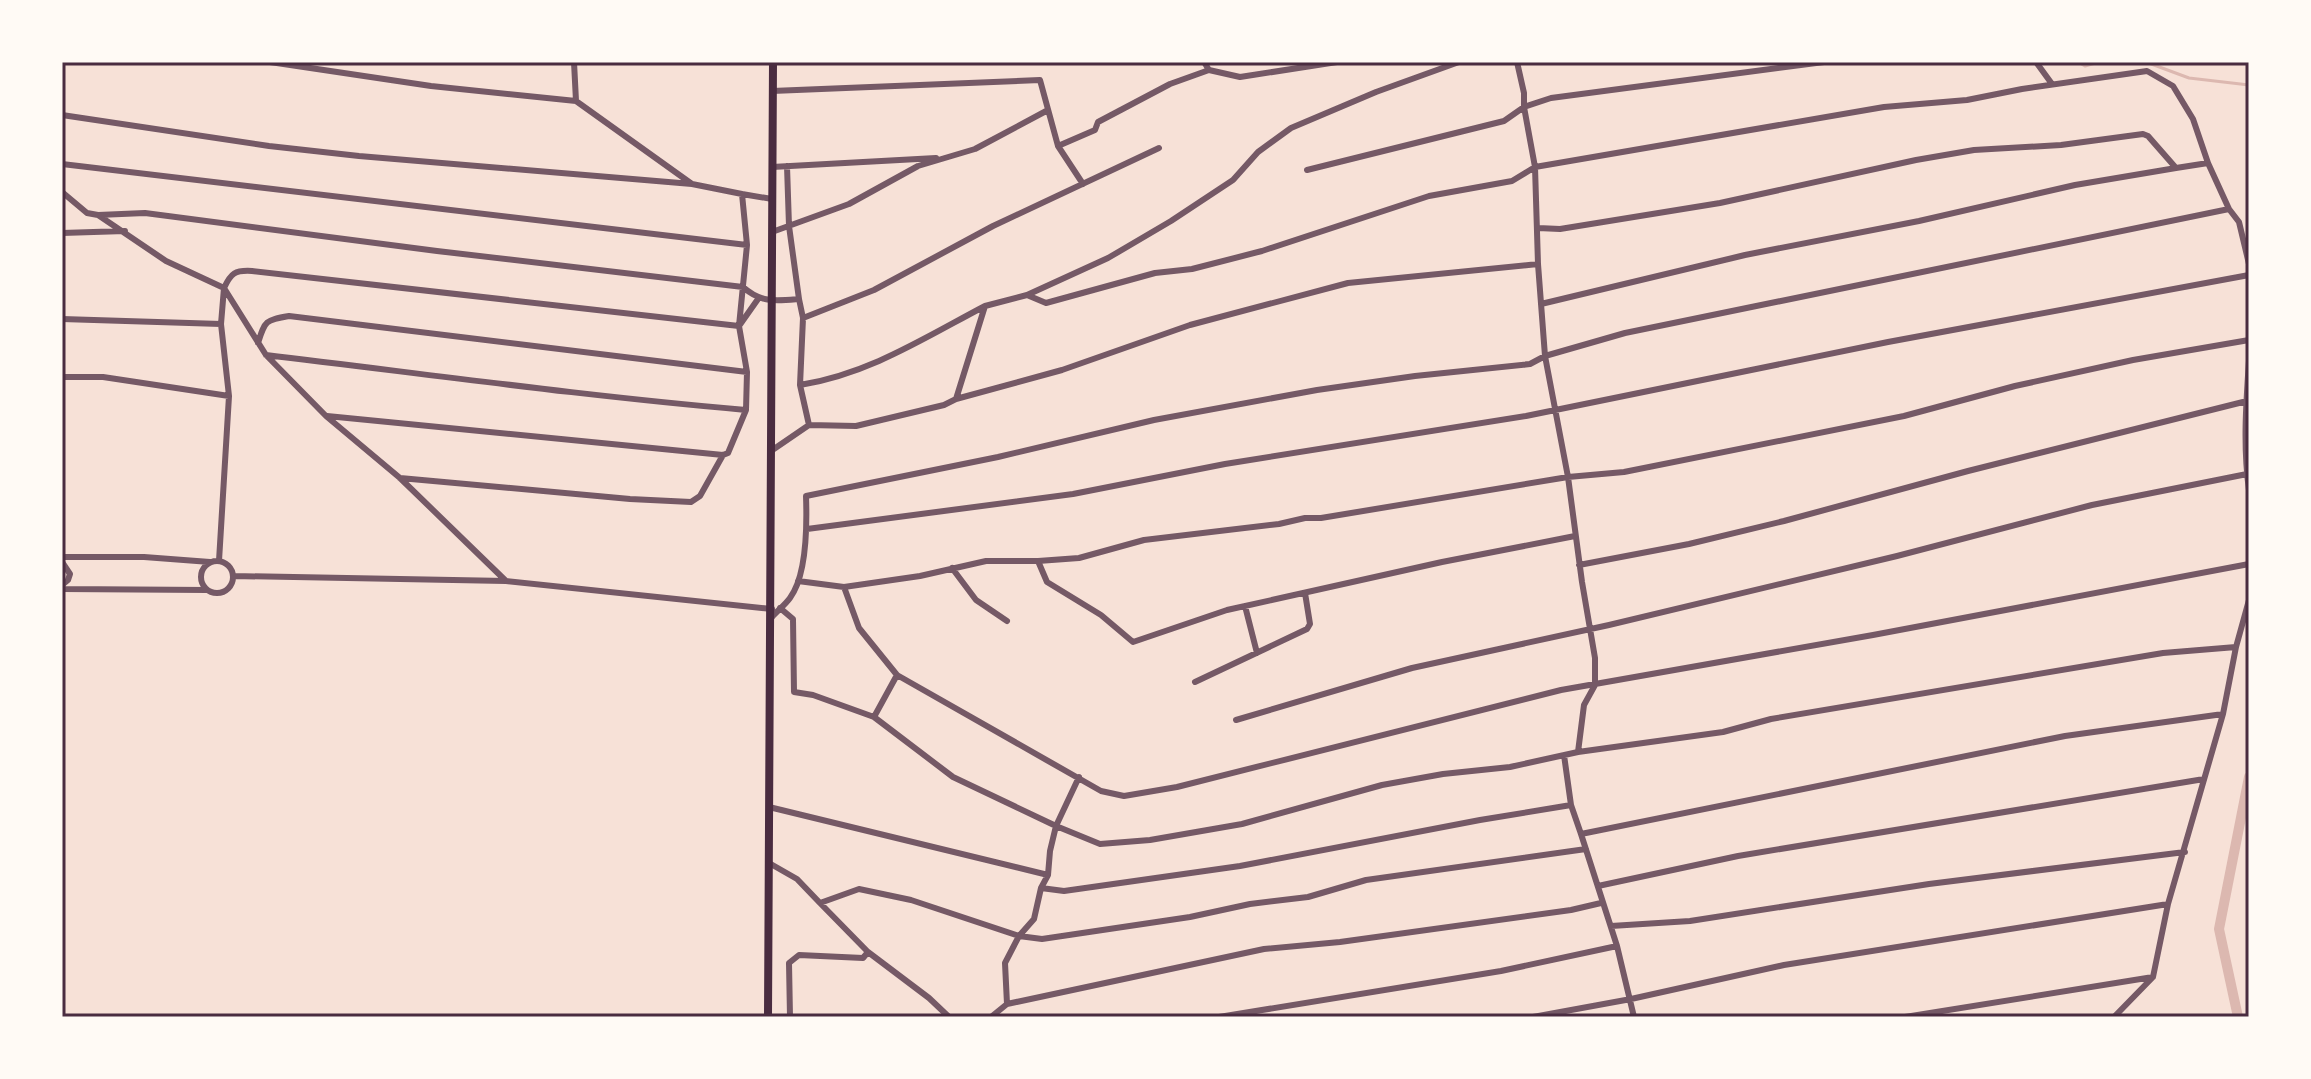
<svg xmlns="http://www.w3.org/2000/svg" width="2311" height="1079" font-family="'Fira Sans',sans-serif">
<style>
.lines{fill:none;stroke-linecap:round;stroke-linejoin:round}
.stream{stroke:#dcb8b0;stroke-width:3}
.canal{stroke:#dcb8b0;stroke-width:10}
.minor{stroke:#755966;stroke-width:6}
.secondary{stroke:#4a2c40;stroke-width:8}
.neatline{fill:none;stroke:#4a2c40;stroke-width:3}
</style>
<rect width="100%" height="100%" fill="#f7e1d7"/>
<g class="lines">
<path class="stream" d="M2078,62L2085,66L2099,62
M2146,62L2189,78L2249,85
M2248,1017H2249"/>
<path class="canal" d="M2238,1017L2219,929L2249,777"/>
<path class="minor" d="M270,62L431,86L576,101
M1204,62L1209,70L1240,77L1337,62
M1517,62L1524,93V107L1535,167L1538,264L1545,356L1568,477L1582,582L1595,658V685L1584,705L1578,752
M2036,62L2052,84
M772,91L1040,80L1058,146L1083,184
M62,115L269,146L359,156L692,184
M1058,146L1095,130L1098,122L1170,84L1209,70
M62,164L747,245
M787,166L789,226L799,299
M772,167L936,158
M1307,170L1504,121L1524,107L1551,98L1824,62
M62,192L87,213L98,215L166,261L224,288L221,324L229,396L219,561
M742,194L772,199
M98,215L145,213L437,251L743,287C761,303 775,301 799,299L803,318L800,385L809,425
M1538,228L1560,229L1720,203L1916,160L1974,150L2061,145L2143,134L2148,136L2176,168L2208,163L2229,209L2239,222L2249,264
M772,232L849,204L918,166L975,149L1048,110
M62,233L125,231
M1027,295L1108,258L1171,221L1233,180L1258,152L1291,128L1376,92L1459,62
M758,299L739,326L252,271C235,270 231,273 224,288L266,355L326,416L400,478L506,581L772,609
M1541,304L1745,255L1919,221L2075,185L2176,168
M803,318L874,290L993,226L1159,148
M62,319L221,324
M258,343C265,321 265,320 289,316L747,372
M266,355C426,374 585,396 746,410
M2249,361C2246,404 2243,448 2249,490
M62,377H103L229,396
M800,385C869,374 924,338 985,306
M956,399L985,306L1027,295L1046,303L1155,273L1192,269L1262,251L1429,196L1512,181L1535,167L1884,107L1967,100L2022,89L2147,71L2173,86L2193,119L2208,163
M327,416L723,455L728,453L746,410L747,372L739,326L747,245L742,194L692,184L576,101L574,62
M771,451L809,425L856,426L944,405L956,399L1062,370L1190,325L1348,283L1538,264
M400,478L630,499L691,502L700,496L723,455
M807,529L1073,494L1225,464L1526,416L1888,342L2249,275
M62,557H144L210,562
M201 577a16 16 0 1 1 32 0a16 16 0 1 1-32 0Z
M1038,561L1079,558L1144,540L1279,524L1305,518H1321L1568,477L1624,472L1904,416L2015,386L2133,360L2249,340
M62,562L70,574L68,580L62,585
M1579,565L1689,544L1784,521L1968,471L2247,401
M952,568L976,600L1007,621
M234,576L506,581
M798,581L844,587L859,628L897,675L874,717L953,777L1056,826L1050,851L1048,875L1041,888L1034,919L1019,936L1005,963L1007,1004L991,1017
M844,587L920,576L986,561H1038L1047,582L1101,615L1133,642L1227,610L1442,562L1575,536
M62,589L207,590
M1245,606L1257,653
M780,608L793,619L794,692L813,695L874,717
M772,617C777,611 785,605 790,598C807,575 807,524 806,496L998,457L1154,420L1317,390L1415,376L1530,364L1545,356L1625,333L2229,209
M897,675L1101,791L1124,796L1177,787L1561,690L1873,635L2249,564
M1195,682L1307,629L1310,624L1305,593
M1236,720L1412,668L1609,625L1897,556L2092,505L2247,474
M1564,755L1571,805L1581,834
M1079,777L1056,826L1100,844L1150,840L1242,824L1382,785L1443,774L1510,767L1578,752L1723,732L1771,719L2163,653L2236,647
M769,807L1048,875
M769,863L797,879L820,903L859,889L911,900L1019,936L1042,939L1190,917L1250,904L1308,897L1366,880L1586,849
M1598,886L1738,856L2204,779
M1041,888L1064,891L1240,866L1480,820L1571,805
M820,903L868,952L929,998L949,1017
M1611,926L1690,921L1929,884L2185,852
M1007,1004L1264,949L1340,942L1571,910L1601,903
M790,1017L789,963L799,955L863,958L868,952
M1219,1017L1501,971L1617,946
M1533,1017L1631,999L1784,965L2168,904
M1634,1017L1617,946L1581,834L2065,736L2223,714
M1905,1017L2153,977
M2114,1017L2153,977L2168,904L2223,714L2236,647L2249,600"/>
<path class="secondary" d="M768,1017L773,62"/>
</g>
<rect width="2311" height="1079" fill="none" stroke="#fffaf5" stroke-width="128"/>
<rect x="64" y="64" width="2183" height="951" class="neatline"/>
</svg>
